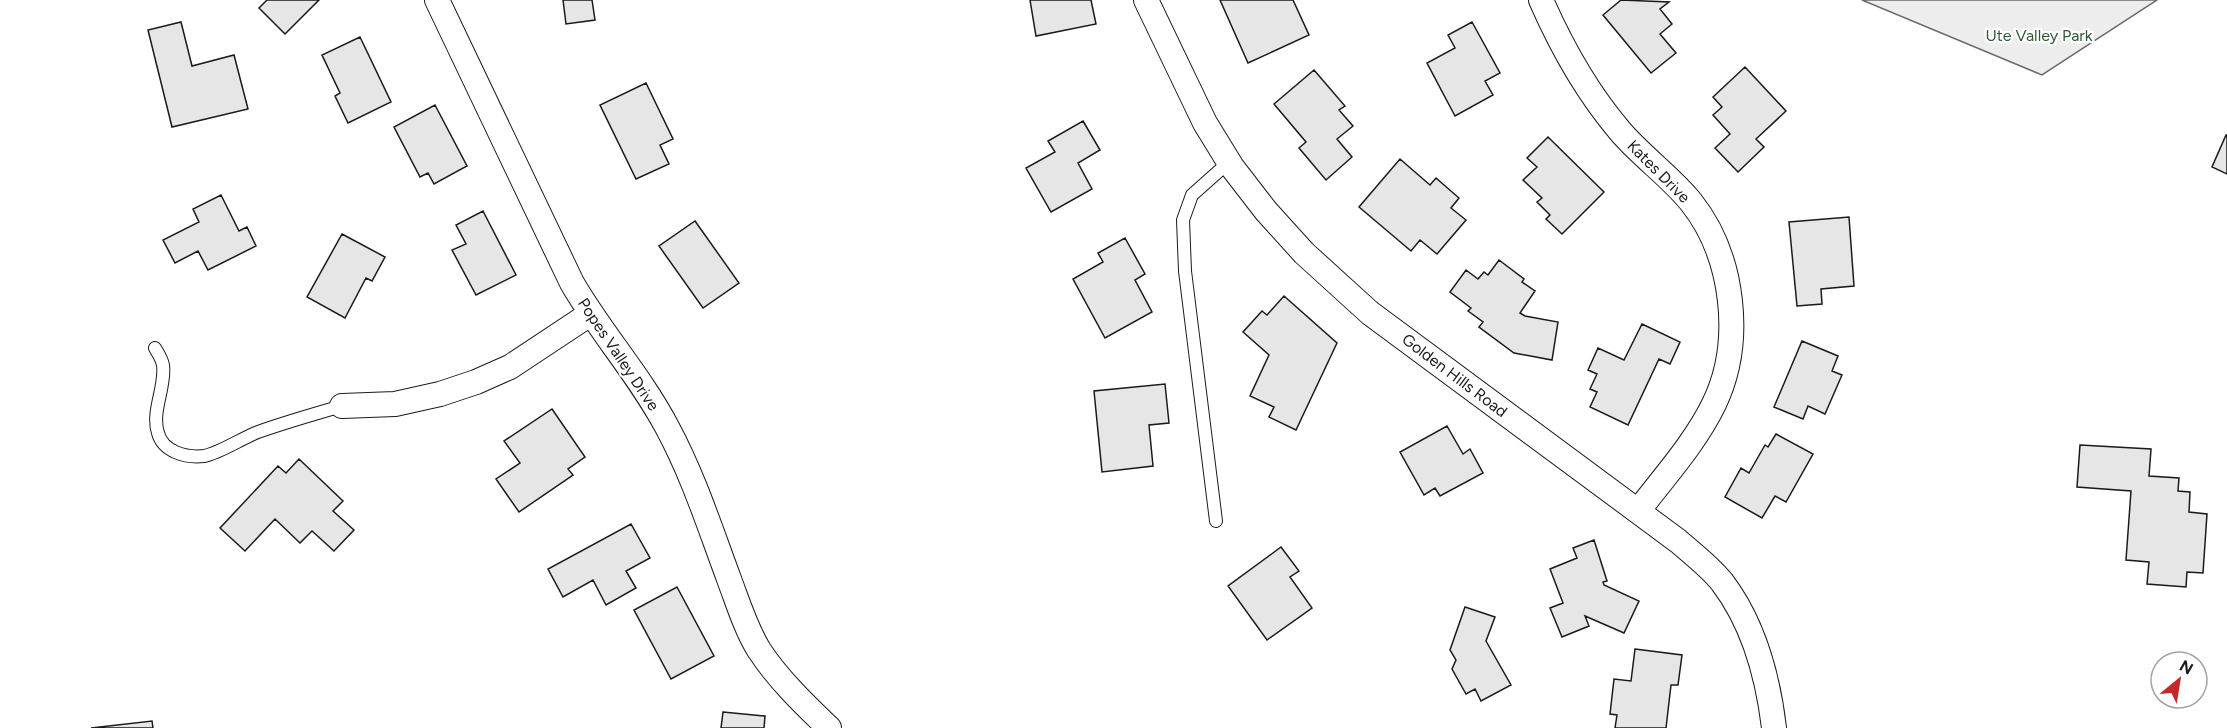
<svg xmlns="http://www.w3.org/2000/svg" width="2227" height="728" font-family="Figtree,sans-serif">
<style>
.built{fill:#ededed;stroke:#6a6a6a;stroke-width:1.5}
.building{fill:#e6e6e6;stroke:#1a1a1a;stroke-width:1.5}
.lines{fill:none;stroke-linecap:round;stroke-linejoin:round}
.service-casing{stroke:#1a1a1a;stroke-width:14}
.minor-casing{stroke:#1a1a1a;stroke-width:26}
.service{stroke:#fff;stroke-width:12}
.minor{stroke:#fff;stroke-width:24}
.labels{text-anchor:middle;stroke-width:4.5;stroke-linejoin:round;paint-order:stroke}
.park-label{font-size:16px;fill:#2b5a34;stroke:#fff}
.street-label{font-size:16px;fill:#1a1a1a;stroke:#fff}
</style>
<rect width="100%" height="100%" fill="#fff"/>
<path class="built" d="M1862,0H2157L2042,75Z"/>
<path class="building" d="M267,0H319L285,34L259,8Z
M563,0H592L595,20L566,24Z
M1030,0H1091L1096,24L1036,36Z
M1220,0H1293L1309,35L1248,63Z
M1621,0L1669,2L1660,9L1672,24L1660,34L1676,53L1651,73L1603,15Z
M181,22L192,66L234,55L248,109L172,127L148,30Z
M1472,22L1500,73L1485,81L1493,95L1455,116L1427,63L1455,48L1448,35Z
M360,37L391,102L348,123L335,96L340,93L322,55Z
M1745,67L1786,111L1756,139L1764,147L1738,172L1715,148L1730,134L1713,115L1722,107L1713,97Z
M1314,70L1345,106L1339,110L1353,126L1337,139L1352,157L1326,180L1299,148L1306,142L1274,104Z
M646,83L673,139L660,145L669,164L636,179L600,105Z
M435,105L467,166L434,184L428,173L420,177L394,127Z
M1083,121L1100,150L1078,163L1092,189L1051,212L1026,168L1055,152L1048,141Z
M2226,135H2227V174L2212,167Z
M1548,137L1604,192L1562,234L1546,219L1550,215L1537,202L1542,198L1523,180L1537,167L1527,158Z
M1400,159L1430,185L1436,178L1459,198L1451,208L1466,220L1437,254L1420,240L1411,251L1359,207Z
M221,195L239,231L247,227L256,246L208,270L198,251L175,263L163,240L199,222L193,209Z
M483,211L516,275L476,295L452,250L466,244L456,225Z
M1849,217L1854,286L1821,289L1822,304L1797,306L1789,222Z
M695,221L739,283L703,308L659,246Z
M342,234L385,257L372,281L366,278L345,318L307,297Z
M1125,238L1145,274L1135,280L1152,312L1105,338L1073,279L1103,262L1098,253Z
M1499,260L1524,279L1522,282L1535,291L1520,313L1525,316L1558,322L1552,360L1514,353L1479,327L1483,322L1468,311L1471,308L1450,292L1466,270L1478,279L1484,272L1488,275Z
M1284,296L1337,343L1296,430L1269,417L1274,407L1250,396L1269,355L1243,332L1262,311L1267,315Z
M1642,324L1680,342L1670,364L1659,359L1628,425L1590,407L1597,392L1590,389L1597,374L1588,370L1598,348L1624,360Z
M1802,341L1838,356L1832,371L1842,375L1825,414L1808,406L1803,419L1774,407Z
M1165,384L1169,423L1149,425L1153,466L1102,472L1094,391Z
M552,409L585,457L568,469L573,475L519,512L496,479L520,463L504,441Z
M1447,426L1463,454L1470,449L1483,473L1440,496L1435,488L1424,495L1400,452Z
M1776,434L1813,454L1786,502L1775,496L1762,518L1725,497L1741,468L1749,473L1765,445L1768,447Z
M2080,445L2151,449L2149,476L2179,478L2178,491L2190,492L2189,512L2207,514L2203,573L2187,572L2186,587L2147,584L2149,562L2126,560L2131,491L2077,487Z
M299,459L343,501L333,511L354,530L334,551L312,531L300,543L275,519L245,551L220,528L278,466L286,473Z
M631,524L650,558L626,571L636,588L606,605L593,580L563,597L548,569Z
M1594,540L1607,581L1603,582L1604,585L1639,601L1624,633L1585,616L1589,626L1562,637L1550,608L1563,603L1550,569L1577,558L1573,548Z
M1281,547L1299,571L1290,577L1312,608L1267,640L1228,586Z
M677,587L714,656L671,679L634,610Z
M1465,607L1495,617L1486,641L1511,685L1481,701L1475,689L1466,694L1452,669L1456,660L1450,650Z
M1635,649L1682,655L1678,685H1671L1666,728H1615L1617,715L1610,714L1614,679L1631,681Z
M723,712L765,716L764,728H721Z
M152,721L153,728H91Z"/>
<g class="lines">
<defs>
<path id="service" d="M155,348C158,353 162,359 163,365C166,387 151,411 158,433C163,452 186,458 204,456C220,453 242,438 258,432C286,422 314,414 342,406
M1216,521L1185,271L1183,220L1192,195L1229,162"/>
<path id="minor" d="M437,0L572,283C601,333 640,376 667,427C693,475 710,528 729,579C738,603 746,629 759,650C778,679 804,704 829,728
M1146,0L1205,123L1232,167L1266,211L1304,253L1370,313L1678,541C1693,554 1710,567 1722,582C1754,624 1768,677 1774,728
M1541,0C1562,48 1586,91 1620,131C1641,156 1671,177 1691,202C1734,256 1744,342 1714,404C1695,443 1664,477 1638,511
M342,406L395,404L440,394L476,382L510,367L590,314"/>
</defs>
<use href="#service" class="service-casing"/>
<use href="#minor" class="minor-casing"/>
<use href="#service" class="service"/>
<use href="#minor" class="minor"/>
</g>
<g class="labels">
<g class="park-label">
<text x="2039" y="41">Ute Valley Park</text>
</g>
<g class="street-label">
<text transform="translate(1659 171) rotate(45)" y="6">Kates Drive</text>
<text transform="translate(619 354) rotate(56)" y="6">Popes Valley Drive</text>
<text transform="translate(1455 375) rotate(37)" y="6">Golden Hills Road</text>
</g>
</g>
<g transform="translate(2179 680) rotate(30)"><circle r="28" fill="#ffffff" stroke="#a3a3a3" stroke-width="1.5"/>
<path d="M0-4.5L10 22L0 15L-10 22Z" fill="#c62828"/>
<text y="-9" font-size="16" font-weight="bold" text-anchor="middle" fill="#1a1a1a">N</text>
</g>
</svg>
